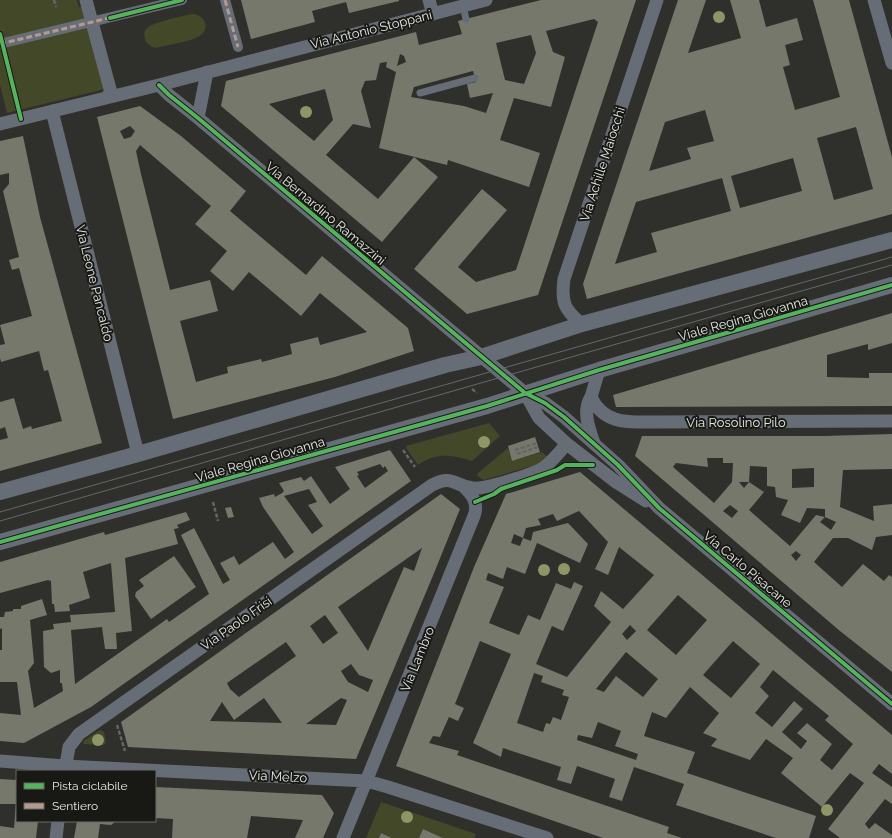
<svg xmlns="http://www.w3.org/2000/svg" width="892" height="838" font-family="Raleway,sans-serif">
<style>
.green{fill:#424828}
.building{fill:#75786b;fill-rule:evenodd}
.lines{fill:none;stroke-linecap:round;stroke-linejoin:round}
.path{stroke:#626668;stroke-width:2.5;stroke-dasharray:4 2;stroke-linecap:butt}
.service{stroke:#676d76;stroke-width:7}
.pedestrian{stroke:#676d76;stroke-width:10}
.minor{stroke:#676d76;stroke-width:13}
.tertiary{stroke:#676d76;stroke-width:16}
.tram{stroke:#65686b;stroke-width:1}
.quiet{stroke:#b69a8f;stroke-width:3;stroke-dasharray:6 3;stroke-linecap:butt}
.cycleway-casing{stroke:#181915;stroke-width:6}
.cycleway{stroke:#56b35d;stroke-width:4}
.tree{fill:#8c9666}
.labels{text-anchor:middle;stroke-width:4;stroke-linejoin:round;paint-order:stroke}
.street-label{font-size:13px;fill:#e6e8e2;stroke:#181915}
</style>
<rect width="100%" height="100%" fill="#2f302b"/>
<path class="green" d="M0,0H77L79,7L83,6L105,89L7,113L0,85Z
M192,14C202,14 210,24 203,33C198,41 166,45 156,48L152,47L146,42C144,37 143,32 147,28C153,22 183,16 192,14Z
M489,423L500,436L472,461C451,455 437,452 418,465L406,448V446Z
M508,448L512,461L542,452L548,457L539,464L484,480L477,476L478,473Z
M100,730L104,732L106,742L104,745L84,744L83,742L85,740Z
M381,802L476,834L474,838H443L423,829L419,838H392L381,833L379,838H366Z"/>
<path class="building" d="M241,0H399V1L349,13L346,2L312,11L315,22L251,39Z
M541,0H636L538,295L467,314L414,269L482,189L507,210L458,267L476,282L516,270L598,22L594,19L546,31L553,52L565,57L551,107L514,98L500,140L540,153L529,187L448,160L447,165L379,148L396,72L386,67L387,62L380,63L376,80L365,81L361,91L371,128L353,124L326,155L378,199L414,157L438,177L382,242L221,106L226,81L416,32L419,45L462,34L458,21ZM531,35L536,53L524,84L505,80L496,43ZM400,54L404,56L406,62L397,66ZM473,71L476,82L467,84L470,98L493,93L486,113L464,106L411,97L414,87ZM325,89L333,120L314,141L269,104Z
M678,0H706L688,53L741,38L730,0H759L766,27L797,18L803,40L785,45L790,65L783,67L795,110L840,97L813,0H849L892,157V214L587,299L583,284ZM705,110L714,141L687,148L691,159L649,171L665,122ZM856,127L873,189L834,200L817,138ZM793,158L802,191L740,208L731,176ZM722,178L731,211L651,233L657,252L615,264L636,202Z
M140,106L181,136L246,191L230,211L306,275L322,256L408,328L414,351L335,377L173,419L97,117ZM130,126L135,131L131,137L124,139L120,131ZM140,145L211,206L195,224L227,251L210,271L233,291L249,272L301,316L320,293L367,332L320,345L318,337L290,344L292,354L262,362L261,359L227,367L228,373L196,382L180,321L218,311L210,280L170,290L141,174L136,151Z
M23,136L40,217L102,443L0,471V440L8,438L5,427L0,429V402L14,398L23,429L31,426L32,429L62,421L48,370L44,371L39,351L1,362L0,358V345L5,344L0,325L32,316L19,268L12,270L9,260L19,257L3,191L9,184V173L0,175V141Z
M892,313V343L868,350V344L827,355V377L869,378V373H892V406L616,407L613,395Z
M892,434V469L843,470L840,507L874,521L873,506L892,504V535L876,537L872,550L848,538H833L814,562L842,587L863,564L884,581L889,575L892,577V672L840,631L635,456L642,436H824ZM707,458H723V463H733L732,482L714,503L673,467L676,463L708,467ZM750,466L767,467V486L775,487L776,497L788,500L781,515L800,523L807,508L825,509V517L836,522L831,530L820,522L825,517L816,515L790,546L749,510L764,492L749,482L744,488L739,482H749ZM814,468V487L792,488V469ZM730,505L738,511L732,518L723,511ZM796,551L801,555L796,561L791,555Z
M535,437L540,452L512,461L508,446Z
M390,450L411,481L91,707L24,743L0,741V713L21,715L17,682H0V650H2V628L0,629V617H4L5,612L13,611V609H21V606L42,599L47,615L30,620L34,663L28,671L34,708L63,691L62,683H60V670L51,673L44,667L43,631L54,629L53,624L71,622L70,615L115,612L111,563L83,572L90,598L69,605L70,611L55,612L54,604H52L51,581L48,580L0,593V562L104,532L105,535L186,512L190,520L177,525L179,528L174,529L178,544L125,558L132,631L116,633L117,649H105L102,627L71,630L75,684L167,619L169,622L209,594L181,535L194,528L223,584L230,580L220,563L234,556L239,565L273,542L285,559L294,552L263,507L259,498L274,494L275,497L282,493L284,491L279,483L301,477L304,481L311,476L330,504L350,489L335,467ZM380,464L383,468L385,466L388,471L365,488L357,476L359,475L357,472ZM309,489L317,502L308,505L323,526L312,534L284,496Z
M580,472L892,735V774L879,764L872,773L892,787V804L885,799L865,824L869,829L875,823L892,835V838H840L828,829L864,783L850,773L822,807L781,773L793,758L766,739L750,760L711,746L717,739L703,733L719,713L690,687L666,718L652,712L644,736L695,752L687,773L816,816L809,838H776L676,805L684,784L634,767L622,801L609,797L615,779L577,766L571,784L557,780L561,767L503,748L501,757L473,743L511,654L480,641L455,704L464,708L458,721L449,717L440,737L433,736L429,743L459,751L457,755L669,827L667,833L682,838H603L396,766L474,567L506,494ZM579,511L608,542L595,569L608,575L619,547L654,575L623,609L601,591L594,606L611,622L567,677L536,664L552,626L563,631L583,586L574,582L571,589L556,583L540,620L528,615L519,635L489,623L504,587L486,580L488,573L503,579L507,567L525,574L537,543L580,563L588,544L568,523L533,532L531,541L523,538L526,528L541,525L538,519L553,514L557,521ZM514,534L523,538L520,546L511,543ZM678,595L707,620L676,655L647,630ZM630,625L636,631L627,640L622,634ZM733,641L760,664L731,698L703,675ZM626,652L658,679L643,697L616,676L604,692L596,689ZM773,670L829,716L825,720L853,744L832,770L820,760L832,744L807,723L797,733L807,741L801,749L782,732L803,709L794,701L772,727L755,713L769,696L760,687ZM534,673L543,676L541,682L564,690L562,695L569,697L561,720L553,717L550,724L546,723L543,732L517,723ZM598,722L621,731L615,746L638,754L636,760L577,740L578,735L592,738Z
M441,494L460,509L432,578L356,759L128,747L121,722ZM422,548L414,571L404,567L368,651L338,607ZM325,615L338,633L323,644L310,626ZM286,642L296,656L239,697L230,689L227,683ZM351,664L359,675L373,680L368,692L348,682L341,671ZM264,698L282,723L210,721L222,702L234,720ZM341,698L347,700L336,725L306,724Z
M231,507L234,517L228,518L225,508Z
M174,556L196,587L151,619L135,596L136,592L144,586L139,580Z
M0,779L17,780V821H38L36,838H0V826L14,828L16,804H0Z
M155,787L322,795L334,813L323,838H295L303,820L251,816L247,838H172L173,819L155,818Z
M77,821H116L111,825L100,824L98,838H74Z
M423,829L443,838H419Z
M381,833L392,838H379Z"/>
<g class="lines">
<path class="path" d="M54,0L56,7
M472,389L477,393
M403,450L415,467
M515,450L537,443
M517,454L538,447
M213,502L218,521
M117,725L125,751"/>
<path class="service" d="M463,6L466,19
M420,93L475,78"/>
<path class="pedestrian" d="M225,0L238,47
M0,44L182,0"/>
<path class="minor" d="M86,0L110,89V93L106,98
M429,0L433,14
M874,0L892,63
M159,85L169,95L198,118L525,393L545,403L564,417L618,465L659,508L892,704
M52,111L138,454
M198,118L207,72
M0,124L159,85L486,0
M582,324C564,310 561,302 564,279L657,0
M525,393L539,418L567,444L616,482L646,501
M591,397C604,425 629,422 656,422L892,421
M594,443C589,429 582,410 591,397L599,370
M0,761L65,766L367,781L388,787L547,838
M65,771L69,747L79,734L432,485C453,474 454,486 473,488C484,490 533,474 543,468C552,462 559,452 567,444
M56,838L58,821
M343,838L474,516C479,503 472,494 462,485"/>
<path class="tertiary" d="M0,492L138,454L445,365L481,357L582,324L892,240
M0,542L487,406L599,370L892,285"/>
<path class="tram" d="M0,512L892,257
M0,521L892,265"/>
<path class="quiet" d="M225,0L238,47
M0,44L113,17"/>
<defs>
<path id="cycleway" d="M110,18L182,0
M0,34L21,119
M159,85L169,95L198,118L525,393L545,403L564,417L618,465L659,508L892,704
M475,502L494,494L501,489L557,470L565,465H593
M0,542L487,406L599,370L892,285"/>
</defs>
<use href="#cycleway" class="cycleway-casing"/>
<use href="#cycleway" class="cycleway"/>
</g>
<g class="tree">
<circle cx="719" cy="17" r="6"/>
<circle cx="306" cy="112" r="6"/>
<circle cx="484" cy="442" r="6"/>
<circle cx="564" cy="569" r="6"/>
<circle cx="544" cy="570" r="6"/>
<circle cx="98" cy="740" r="6"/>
<circle cx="827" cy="810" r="6"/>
<circle cx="407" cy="817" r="6"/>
</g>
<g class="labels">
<g class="street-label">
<text transform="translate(371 29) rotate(-14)" y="5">Via Antonio Stoppani</text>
<text transform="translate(602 164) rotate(-72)" y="5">Via Achille Maiocchi</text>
<text transform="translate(326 213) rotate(40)" y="5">Via Bernardino Ramazzini</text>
<text transform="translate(95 283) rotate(76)" y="5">Via Leone Pancaldo</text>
<text transform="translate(743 318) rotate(-16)" y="5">Viale Regina Giovanna</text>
<text x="736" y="427">Via Rosolino Pilo</text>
<text transform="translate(260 459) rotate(-16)" y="5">Viale Regina Giovanna</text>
<text transform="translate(748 569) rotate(40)" y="5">Via Carlo Pisacane</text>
<text transform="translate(236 623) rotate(-35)" y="5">Via Paolo Frisi</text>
<text transform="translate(417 659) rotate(-68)" y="5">Via Lambro</text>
<text transform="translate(278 776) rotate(3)" y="5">Via Melzo</text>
</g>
</g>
<rect x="16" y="770" width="140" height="52" fill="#181915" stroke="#6a6c67"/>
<rect x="24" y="783" width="20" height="6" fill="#56b35d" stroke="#6a6c67"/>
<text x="52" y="790" font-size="12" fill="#e6e8e2">Pista ciclabile</text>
<rect x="24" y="803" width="20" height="6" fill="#b69a8f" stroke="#6a6c67"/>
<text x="52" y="810" font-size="12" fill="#e6e8e2">Sentiero</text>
</svg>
